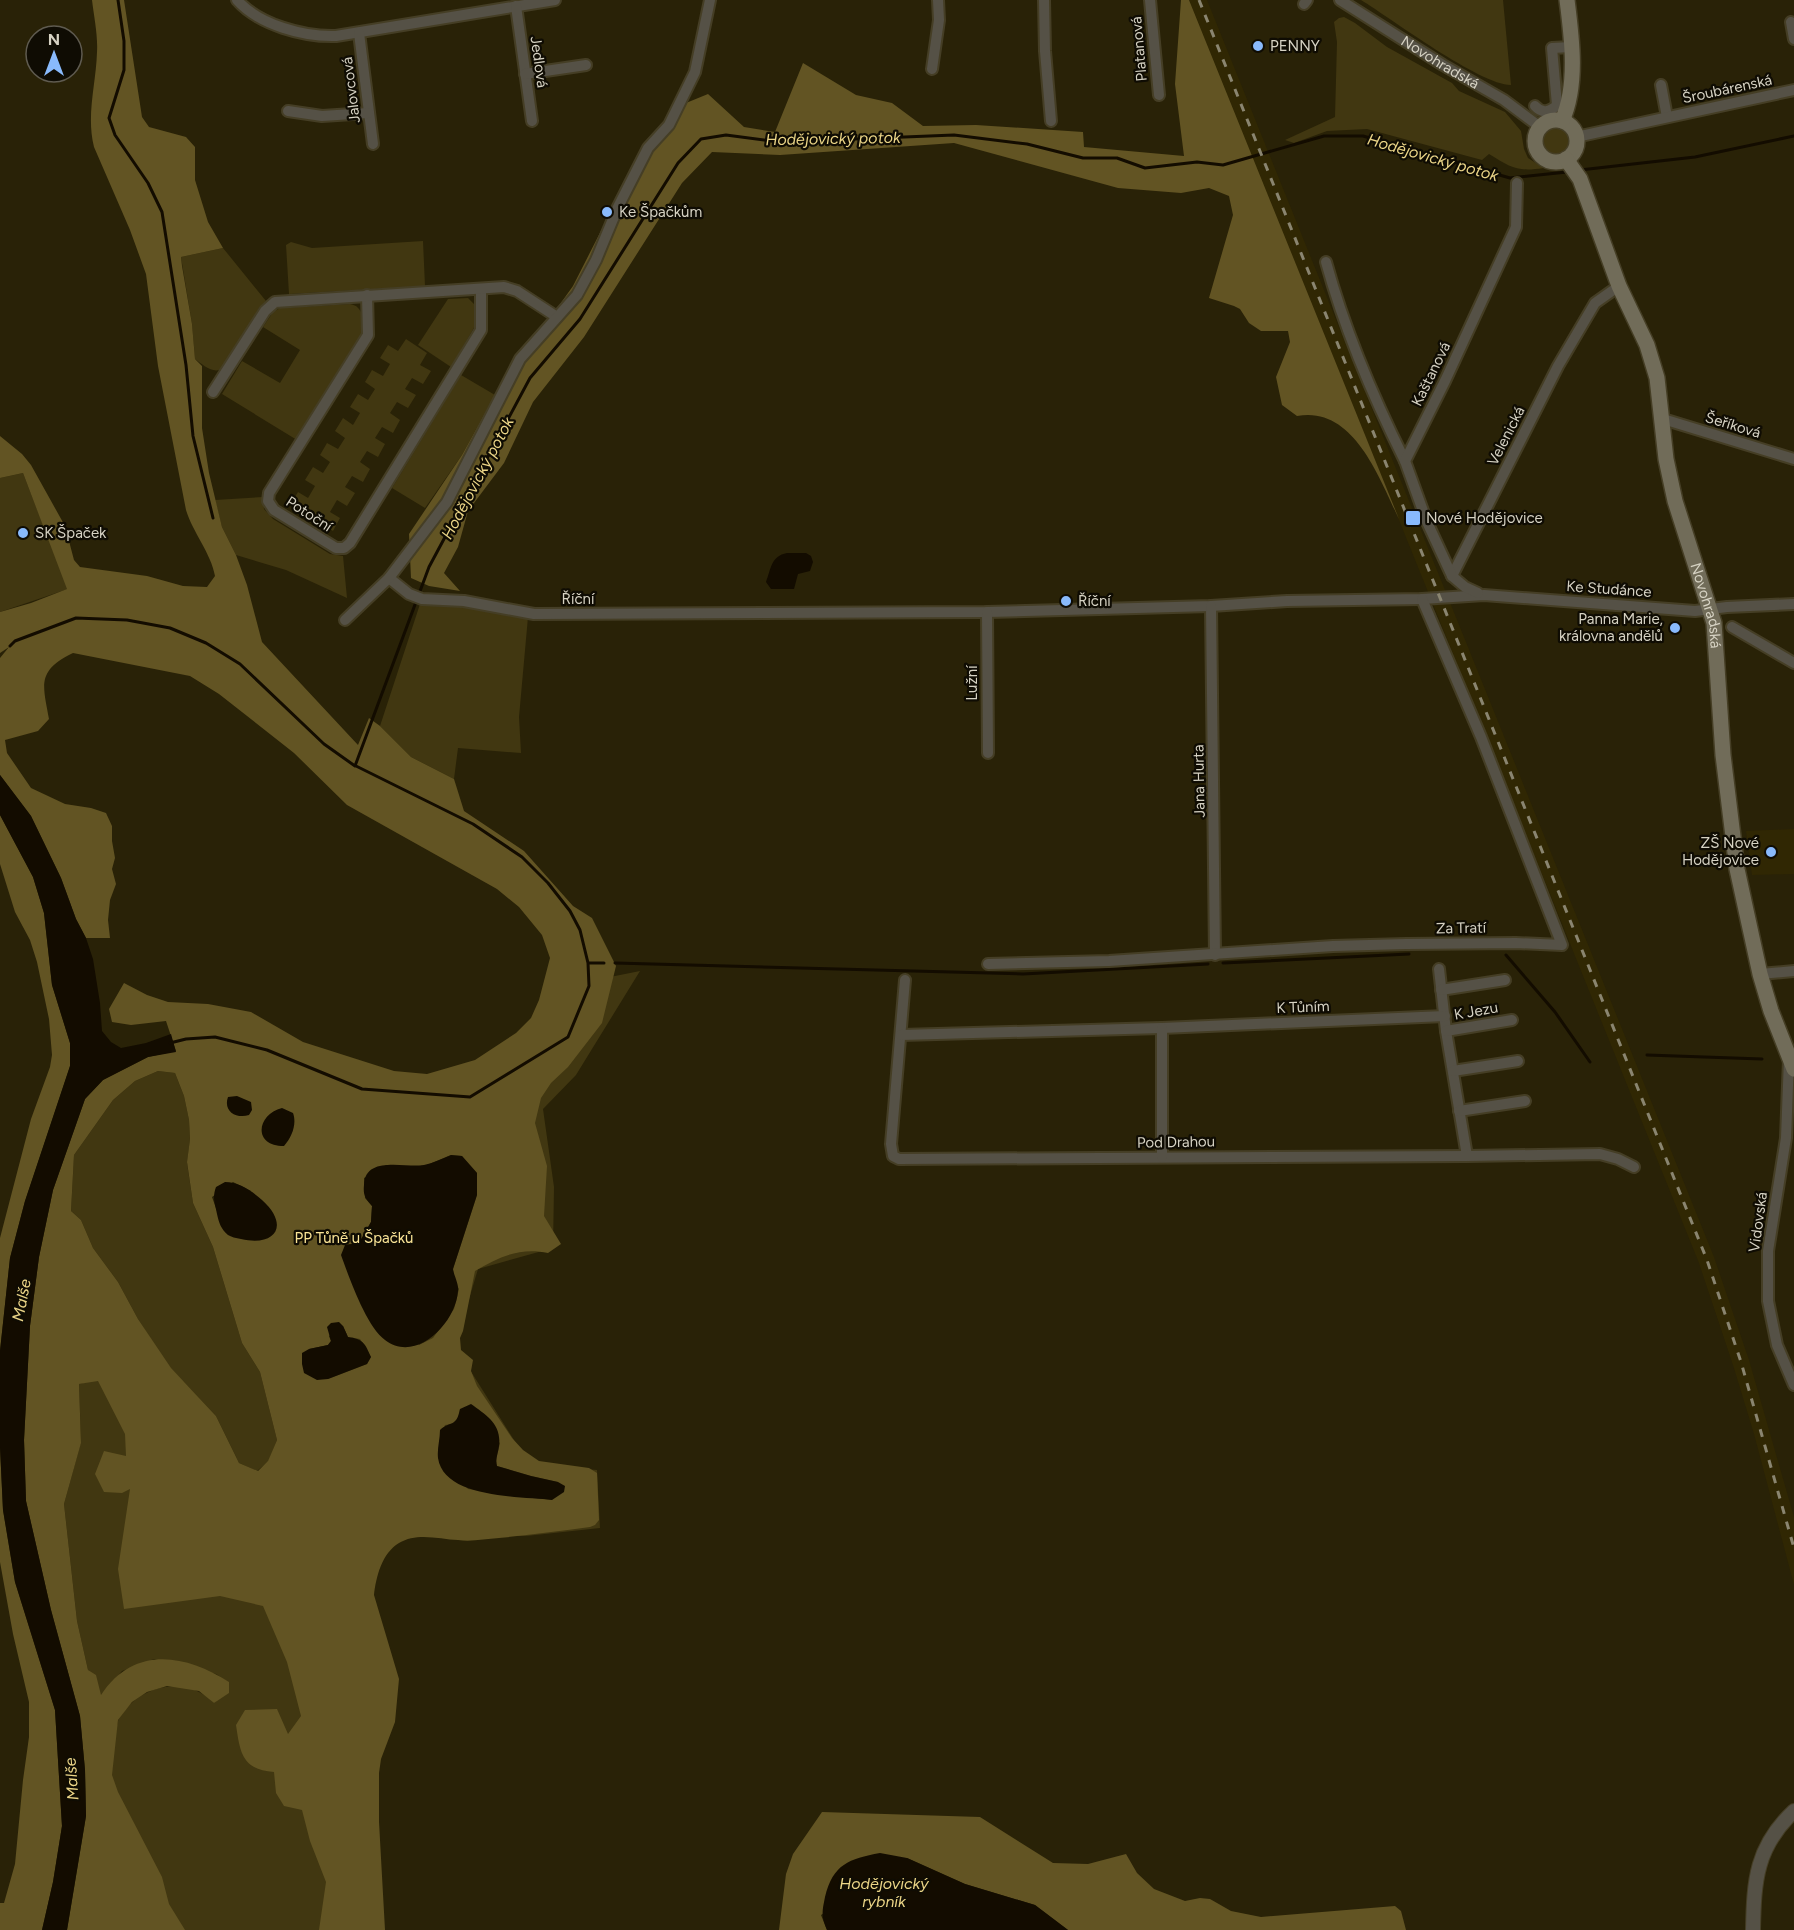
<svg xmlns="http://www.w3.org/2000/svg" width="1794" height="1930" font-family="Figtree,sans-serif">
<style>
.built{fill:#302703}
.green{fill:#413711}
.forest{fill:#625423;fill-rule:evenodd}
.water{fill:#130c00}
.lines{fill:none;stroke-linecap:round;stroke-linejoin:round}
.stream{stroke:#130c00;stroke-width:3}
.minor-casing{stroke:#453e25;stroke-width:14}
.tertiary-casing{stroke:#453e25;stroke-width:16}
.secondary-casing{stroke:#453e25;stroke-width:18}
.minor{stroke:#555146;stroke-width:10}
.tertiary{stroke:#555146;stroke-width:14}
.secondary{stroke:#716c59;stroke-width:15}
.rail{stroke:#8a8570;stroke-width:3;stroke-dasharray:8 8;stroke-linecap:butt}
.poi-dot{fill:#89bafc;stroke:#0f0c03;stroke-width:2}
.labels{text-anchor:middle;stroke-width:4.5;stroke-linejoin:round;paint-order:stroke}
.poi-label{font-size:15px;fill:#d6d2c3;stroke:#0f0c03;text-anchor:start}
.street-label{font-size:15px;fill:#d6d2c3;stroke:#0f0c03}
.park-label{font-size:15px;fill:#fae496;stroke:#0f0c03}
.water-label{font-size:16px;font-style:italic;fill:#ebd587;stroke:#0f0c03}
</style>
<rect width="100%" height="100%" fill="#292207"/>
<path class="built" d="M1189,0H1207L1714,1257L1749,1360L1794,1517V1585L1754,1434L1733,1365L1699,1263Z
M1794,829V874L1752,875L1746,831Z"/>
<path class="green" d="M1361,0H1503L1511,85C1480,85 1392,19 1361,0Z
M1344,17L1355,23L1387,47L1452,83L1459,91L1505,112L1521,131L1524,149L1528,158L1544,168C1517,172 1512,168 1489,154L1482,160L1367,129L1327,131L1294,143L1285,140L1335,117L1337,42L1334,22L1339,18Z
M1541 140a14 14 0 1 1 28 0a14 14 0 1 1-28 0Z
M423,241L425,286L289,294L286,245L291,242L312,248Z
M223,248L266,301L259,308L223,368C214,375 203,365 195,359L192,324L181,257Z
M468,298L475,305V326L451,367L418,345L448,299Z
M350,304C364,306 364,322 362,334L297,440L222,394L242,361L280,383L300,350L263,327L273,312L280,308Z
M406,339L427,353L420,365L431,371L423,384L412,378L405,389L416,395L408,408L397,402L390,413L400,420L393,433L382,427L375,438L385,444L378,457L367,451L360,462L370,469L363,482L352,476L345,487L355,493L347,506L337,500L330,512L340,518L333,531L290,505L298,492L308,498L315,486L305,480L313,467L323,473L330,462L320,455L327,443L338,449L345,438L335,431L343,418L353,425L360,413L350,407L358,394L368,400L375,389L365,382L372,370L383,376L390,364L380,358L388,345L398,351Z
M461,375L495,395L462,455L425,508L392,488Z
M23,473L68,589L0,612V478Z
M263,497L264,509L273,519L330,554L343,556L347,598L286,570L236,555L222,527L215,500Z
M420,604L470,607L528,617L519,717L521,753L458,748L454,779L411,757L380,726Z
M640,971L576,1075L543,1109L554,1187L553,1248L478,1269L458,1336L460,1354L529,1464L597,1470L600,1528L526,1536H464L409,1531L352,1590L378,1765L381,1930H84C93,1879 103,1828 111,1776C114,1759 113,1738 118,1721C119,1717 123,1714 125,1710C147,1683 189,1677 214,1703L228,1689V1682L216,1674L154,1659L122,1671L101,1696L88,1670L77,1621L64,1504L81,1442L79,1384L166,1362L138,1319L118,1282L93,1248L81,1220L71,1211L74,1155L113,1100L135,1081L158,1071L175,1073L184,1096L189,1120L190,1139L187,1163L193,1203L213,1247L242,1343L260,1372L277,1440L268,1462L257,1471L239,1463L216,1416L183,1381L239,1475L267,1474L467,1123L605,978Z"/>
<path class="forest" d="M92,0H124L142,117L149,127L186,137L195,147V180L208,222L223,248L181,257L182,266L192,324L195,359L202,366V428L209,473L222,527L236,555L247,585L262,642L358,745L369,718L380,726L411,757L454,779L464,811L524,851L573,906L592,918L616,966L602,1023L568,1067L551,1083L541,1098L535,1123L547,1166L544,1216L561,1244L548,1253C520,1247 499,1257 475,1271L463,1331L460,1338L461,1350L473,1360L471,1371L477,1386L512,1438L523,1450L539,1461L589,1468L597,1473L599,1520L595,1525L590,1527C560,1531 530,1535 499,1538C485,1539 471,1542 458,1540C439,1539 417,1532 399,1543C382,1553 376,1577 374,1595L399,1679L395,1722L381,1759L379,1773V1822L385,1930H319L326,1882L310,1841L302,1810L284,1806L276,1793L274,1772C242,1770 240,1752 236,1725L245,1710L277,1709L288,1734L301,1716L287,1662L263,1606L220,1596L124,1609L118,1569L130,1489L122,1493L104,1492L95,1474L104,1451L126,1456L125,1434L98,1381L79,1384L81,1443L64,1504L77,1621L88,1670L96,1675L101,1695C134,1645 185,1654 229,1682V1693L214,1703L199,1691L167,1686L147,1692L132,1702L118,1720L112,1775L118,1792L162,1877L169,1904L185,1930H67L86,1816L85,1770L80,1716L51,1610L26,1501L24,1440L30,1326L39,1257L53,1190L85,1099L103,1080L148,1057L176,1051L166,1021L131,1025L112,1022L109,1009L124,983L147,995L168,1002L208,1004L251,1012L303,1042L394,1071L427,1074L475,1060L516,1033L531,1018L539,1000L550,958L542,935L519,907L497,889L347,805L294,753L219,694L190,676L73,653C36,671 43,685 49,719L38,731L5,740L7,753L31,788L65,804L91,808L106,813L112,826V841L115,858L112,869L116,884L110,900L108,920L110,938H86L76,919L61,878L31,816L0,775V658L9,647L0,653V612L31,603L67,589L23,473L0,478V436L22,454L31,465L65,526L74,560L80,567L147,576L183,586L207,587L215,576C211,553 193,533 186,510L158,366L146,274L130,230L94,147C86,115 96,85 97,52C98,35 94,17 92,0ZM158,1071L175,1073L184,1096L189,1120L190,1139L187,1162L193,1203L213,1247L242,1343L260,1372L277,1440L268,1461L258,1471L239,1463L216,1416L171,1368L138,1319L118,1282L93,1248L81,1220L71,1211L74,1155L113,1100L135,1081ZM451,1155L462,1156L477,1173V1195L453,1269L454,1279L459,1289L454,1309L433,1338L419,1345L345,1245L359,1243L371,1222L372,1206L365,1198L364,1178L386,1165L411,1167L427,1165ZM233,1182L251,1191L217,1211L212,1197ZM343,1326L348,1337L360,1339L371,1357L367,1364L328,1379L309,1349L328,1345L331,1341L329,1336ZM460,1409L500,1443L496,1460L497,1466L531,1476L558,1482L552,1500L468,1489L438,1458L440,1439L445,1425L453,1424L458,1420Z
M1181,0H1189L1399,519C1380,480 1354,405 1297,416L1282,405L1276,377L1290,342L1288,331H1261L1249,323L1240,309L1234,306L1209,298L1233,215L1229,196L1209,188L1181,193L1118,188L954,143L780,155L712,152L682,183L584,337L533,402L504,463L468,511L458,547L444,573L460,591L429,586L411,578L409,534L462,455L495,395L573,286L607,219L654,146L676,124L686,103L708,94L744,127L775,132L803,63L856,95L892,103L923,126L976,125L1083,132L1084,147L1184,156L1175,84Z
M0,815L33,877L44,913L52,985L70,1043V1066L25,1201L10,1258L0,1351V1238L31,1119L50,1067L52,1055L49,1019L37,962L30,940L15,912L0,864Z
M0,1447L3,1510L15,1582L55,1710L62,1826L53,1882L42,1930H0V1903H4L15,1864L23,1780L29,1737V1702L13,1634L0,1562Z
M822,1812L980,1817L1053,1863L1088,1864L1126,1854L1137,1873L1154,1889L1185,1901L1200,1898L1210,1899L1231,1911L1261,1917L1395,1906L1401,1911L1406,1930H1068L1035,1905L965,1884L907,1858L821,1915L827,1930H779L786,1874L793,1854Z"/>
<path class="water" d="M787,553H806L811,556L813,562L810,571L798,574L794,589H771L766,582C771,569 771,556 787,553Z
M0,775L31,816L61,878L76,919L86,938L93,959L100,1003L102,1031L111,1042L121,1048L146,1043L171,1034L176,1052L148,1057L103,1080L85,1099L53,1190L39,1257L30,1326L24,1440L26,1501L51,1610L80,1716L85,1770L86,1816L67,1930H42L53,1882L62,1826L55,1710L15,1582L3,1510L0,1447V1351L10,1258L25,1201L70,1066V1043L52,985L44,913L33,877L0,815Z
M237,1096L251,1102L252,1110L249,1115C236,1119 223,1111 228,1097Z
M282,1108L293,1113C297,1124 292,1137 284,1146C252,1146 257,1114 282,1108Z
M451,1155L462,1156L477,1173V1195L453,1269C454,1276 459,1284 458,1291C456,1323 416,1364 385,1340C366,1326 349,1277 341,1255L345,1245L359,1243L371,1222L372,1206C365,1198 363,1195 364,1185C365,1155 405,1168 424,1165C433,1163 442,1159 451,1155Z
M225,1182C239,1182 252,1191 262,1200C290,1225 276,1247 241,1239C236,1238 231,1237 228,1235C221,1229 219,1223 217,1214C215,1204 212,1198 216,1187Z
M339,1322L343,1326L348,1337C363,1339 365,1343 371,1357L367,1364L328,1379L317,1380L304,1373L302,1364V1353L309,1349L328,1345L331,1341L327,1327L331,1323Z
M471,1404C486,1415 502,1424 499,1446C498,1454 495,1459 497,1466L531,1476L558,1482L565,1486L564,1492L552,1500C521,1496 444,1499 438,1458C437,1449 440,1439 440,1430C451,1420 456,1428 460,1409Z
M880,1853L907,1858L965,1884L1035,1905L1068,1930H827C821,1916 822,1912 825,1897C833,1864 849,1859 880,1853Z"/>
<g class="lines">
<path class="stream" d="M118,0L124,41V70L109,118L115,135L148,183L162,212L186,365L193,436L213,518
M1580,170L1695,157L1794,136
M10,646L15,641L76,618L127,620L170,628L206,643L240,664L324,744L355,766L429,567L530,378L580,319L678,163L701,139L726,135L780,142L954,135L1027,144L1083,158H1117L1145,168L1197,162L1223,165L1324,136H1363L1510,178L1567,172
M1506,955L1555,1012L1590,1062
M588,963H604
M615,963L1023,974L1208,964
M1223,963L1409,954
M170,1043L186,1039L215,1037L267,1050L362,1089L470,1097L568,1037L589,986L588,963L580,930L570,911L548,883L522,857L473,824L356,766
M1647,1055L1762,1059"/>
<defs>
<g id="minor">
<path d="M237,0C259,25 304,37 336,36L555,0"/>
<path d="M1044,0L1045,51L1051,121"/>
<path d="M1150,0L1159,95"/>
<path id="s1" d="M1340,0L1443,65L1504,100L1540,127"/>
<path d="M1304,4L1307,0"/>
<path d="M516,6L532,121"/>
<path d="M1791,22L1794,39"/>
<path d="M359,33L373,144"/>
<path d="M932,69L939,20L938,0"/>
<path d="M525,74L586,65"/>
<path d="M1661,85L1667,117"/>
<path d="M1535,106C1542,114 1550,112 1557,105L1552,48L1571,47"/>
<path d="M288,111L322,116L368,113"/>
<path d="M1576,137L1794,90"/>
<path d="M1326,262C1345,331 1373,397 1405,461"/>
<path d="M367,295L368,335L269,493L268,501L274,510L336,548H344L350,543L481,330V289"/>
<path d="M213,392L265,311L275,302L504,287L517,291L557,317"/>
<path d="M1663,419L1794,459"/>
<path d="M1452,576L1558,366L1595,303L1619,286"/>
<path d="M389,578L409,594L422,599L464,601L534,614L987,612L1211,606L1287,601L1422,599L1484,595L1695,611L1727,607L1794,604"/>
<path d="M1478,593L1465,587L1452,576L1427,522L1405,461L1445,381L1516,227L1517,183"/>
<path d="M1211,606L1215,955"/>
<path d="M987,612L988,753"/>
<path d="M345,620L389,578L447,502L520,359L577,295L596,260L618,207L648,148L669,125L695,72L710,0"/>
<path d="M1732,627L1794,663"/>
<path d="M988,964L1109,961L1333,946L1406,944L1516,943L1562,945L1481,737L1422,599"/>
<path d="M1439,969L1446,1031L1467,1156"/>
<path d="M1760,974L1794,971"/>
<path d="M905,980L891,1144L893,1156L899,1159L1467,1156L1600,1154L1618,1159L1634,1167"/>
<path d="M1441,990L1505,980"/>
<path d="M1446,1031L1512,1020"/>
<path d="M901,1035L1162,1028L1445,1016"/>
<path d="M1789,1059L1786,1138L1768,1251V1301L1777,1345L1794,1385"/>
<path d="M1453,1071L1518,1061"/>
<path d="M1459,1111L1525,1101"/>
<path d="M1162,1157V1028"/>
</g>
<path id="tertiary" d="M1753,1930C1754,1880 1756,1847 1794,1811"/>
<g id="secondary">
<circle cx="1556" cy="141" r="21"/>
<path d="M1562,121C1578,85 1572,39 1567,0"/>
<path id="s2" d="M1566,159L1580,179L1619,286L1647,345L1657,378L1666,459L1675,501L1714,623L1723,755L1737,869L1760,974L1771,1011L1794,1069"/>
</g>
</defs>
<use href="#minor" class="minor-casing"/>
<use href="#tertiary" class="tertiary-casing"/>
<use href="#secondary" class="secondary-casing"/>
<use href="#minor" class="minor"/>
<use href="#tertiary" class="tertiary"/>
<use href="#secondary" class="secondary"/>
<path class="rail" d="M1199,0L1707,1260L1741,1362L1794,1548"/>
</g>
<g class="poi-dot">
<circle cx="1258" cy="46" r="6"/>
<circle cx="607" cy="212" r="6"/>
<rect x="1405" y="510" width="16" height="16" rx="3"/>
<circle cx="23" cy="533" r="6"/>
<circle cx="1066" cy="601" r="6"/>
<circle cx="1675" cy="628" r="6"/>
<circle cx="1771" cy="852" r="6"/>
</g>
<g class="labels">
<g class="poi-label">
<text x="1270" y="51">PENNY</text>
<text x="619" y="217">Ke Špačkům</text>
<text x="1426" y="523">Nové Hodějovice</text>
<text x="35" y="538">SK Špaček</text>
<text x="1078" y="606">Říční</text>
<text x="1663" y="624" text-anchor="end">Panna Marie,<tspan x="1663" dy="17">královna andělů</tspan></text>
<text x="1759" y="848" text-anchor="end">ZŠ Nové<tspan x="1759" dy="17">Hodějovice</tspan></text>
</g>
<g class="street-label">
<text transform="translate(1139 49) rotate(-95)" y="5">Platanová</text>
<text transform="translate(539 62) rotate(82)" y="5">Jedlová</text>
<text dy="5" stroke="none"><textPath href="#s1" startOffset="118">Novohradská</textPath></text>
<text transform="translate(1727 89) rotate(-12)" y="5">Šroubárenská</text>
<text transform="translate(351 90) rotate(-97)" y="5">Jalovcová</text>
<text transform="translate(1431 374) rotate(-64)" y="5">Kaštanová</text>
<text transform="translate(1733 425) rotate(17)" y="5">Šeříková</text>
<text transform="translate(1506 436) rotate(-63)" y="5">Velenická</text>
<text transform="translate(309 514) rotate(33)" y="5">Potoční</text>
<text transform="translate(1609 589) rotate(4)" y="5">Ke Studánce</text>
<text x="578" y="604">Říční</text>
<text dy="5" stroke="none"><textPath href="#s2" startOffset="472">Novohradská</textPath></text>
<text transform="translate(972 683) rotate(-90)" y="5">Lužní</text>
<text transform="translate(1199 781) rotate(-91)" y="5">Jana Hurta</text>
<text transform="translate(1461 928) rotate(-1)" y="5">Za Tratí</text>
<text transform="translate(1303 1007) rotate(-2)" y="5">K Tůním</text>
<text transform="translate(1476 1011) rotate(-10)" y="5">K Jezu</text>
<text transform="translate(1176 1142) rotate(-1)" y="5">Pod Drahou</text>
<text transform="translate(1758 1222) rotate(-82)" y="5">Vidovská</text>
</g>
<g class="park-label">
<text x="354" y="1243">PP Tůně u Špačků</text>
</g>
<g class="water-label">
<text transform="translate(833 138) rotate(-1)" y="6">Hodějovický potok</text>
<text transform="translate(1433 157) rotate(16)" y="6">Hodějovický potok</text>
<text transform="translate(477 478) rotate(-62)" y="6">Hodějovický potok</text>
<text transform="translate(21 1300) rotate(-79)" y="6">Malše</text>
<text transform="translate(71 1779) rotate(-94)" y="6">Malše</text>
<text x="884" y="1889">Hodějovický<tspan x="884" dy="18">rybník</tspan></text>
</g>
</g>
<g transform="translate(54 54)"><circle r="28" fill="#0f0c03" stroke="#5f5b50" stroke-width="1.5"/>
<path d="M0-4.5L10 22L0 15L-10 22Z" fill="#89bafc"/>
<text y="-9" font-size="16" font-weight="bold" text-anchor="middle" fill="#d6d2c3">N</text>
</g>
</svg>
